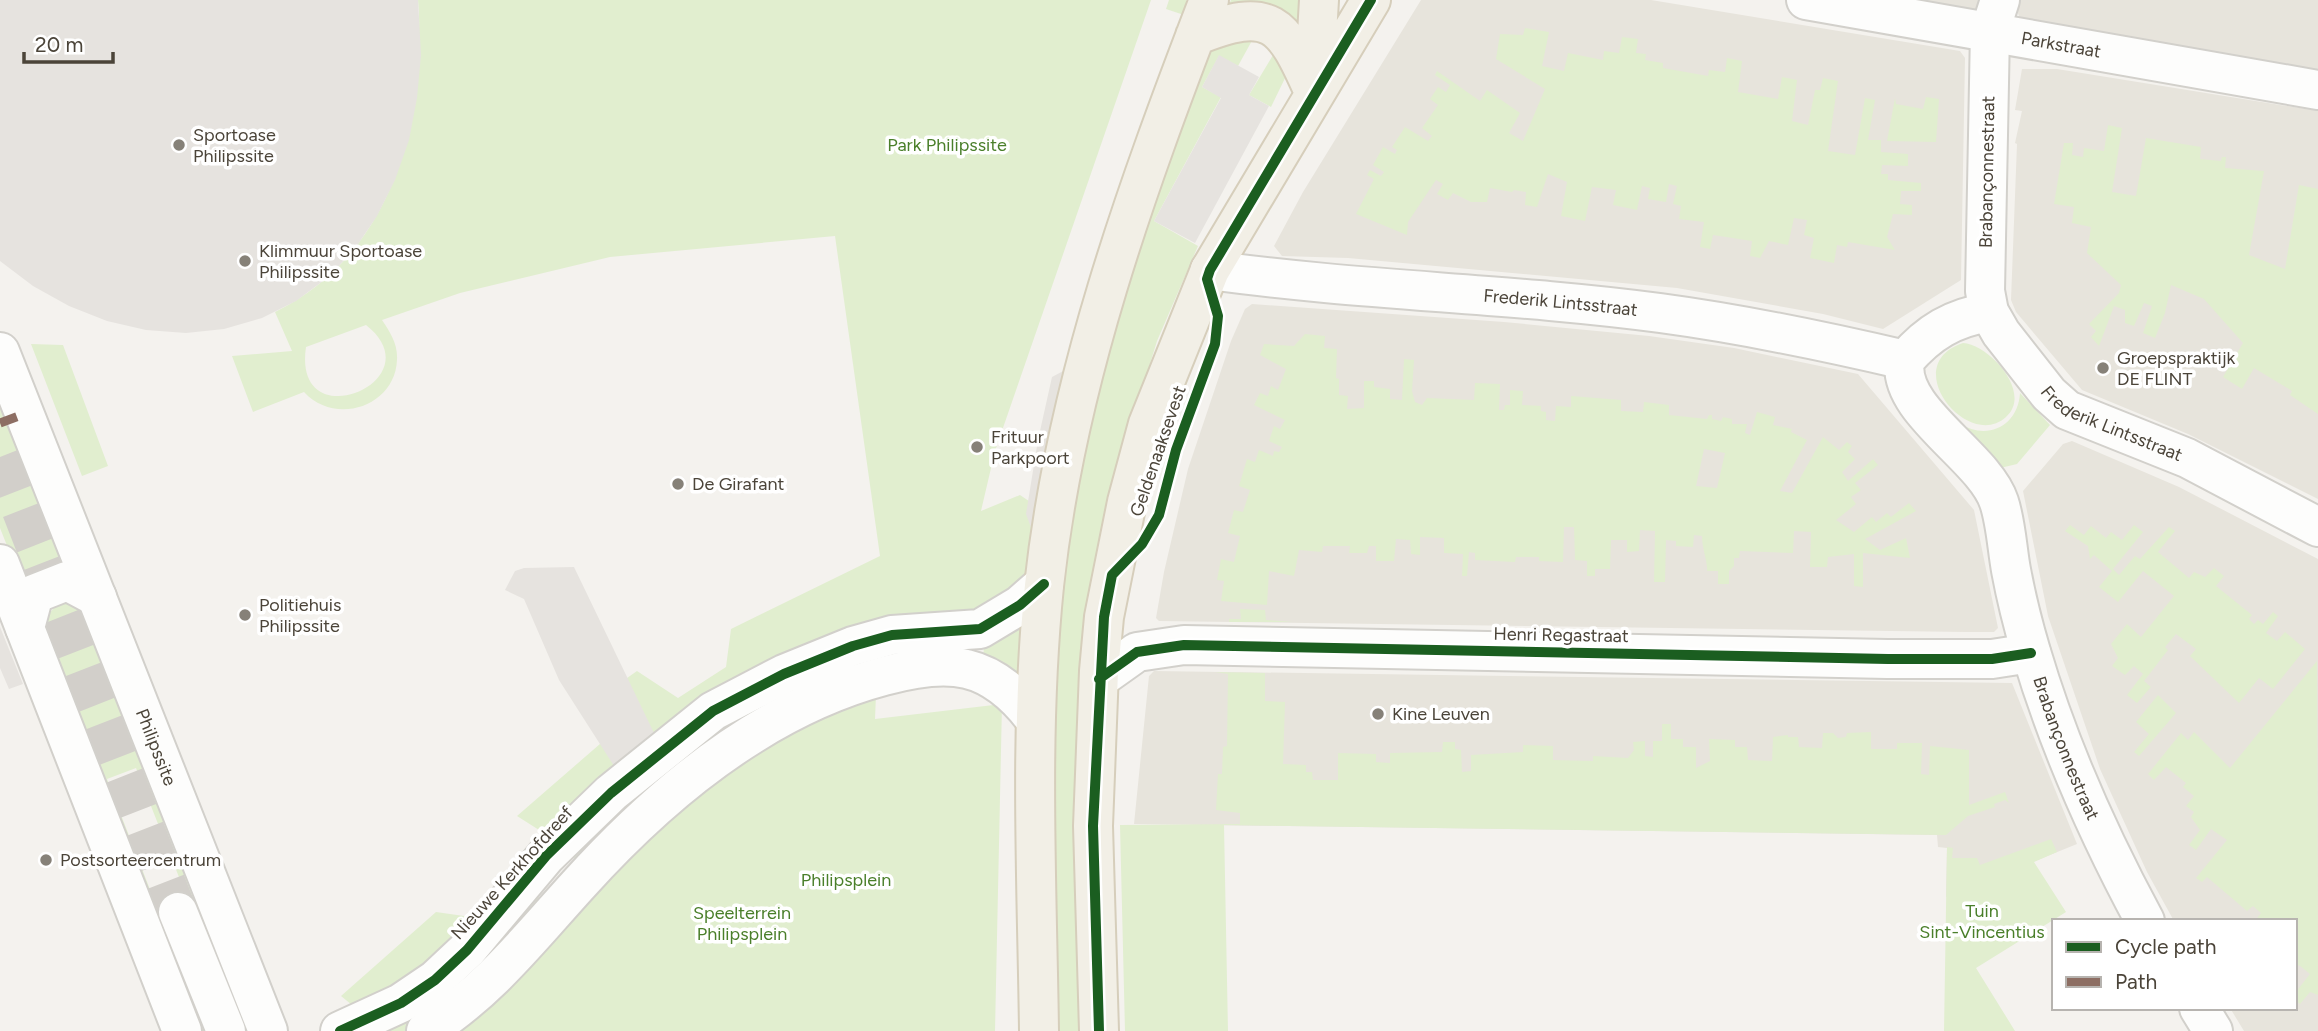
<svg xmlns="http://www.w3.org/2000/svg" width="2318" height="1031" font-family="Figtree,sans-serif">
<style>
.residential{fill:#e7e4dc}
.green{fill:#e1eecf;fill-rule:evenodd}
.parking{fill:#e6e3df}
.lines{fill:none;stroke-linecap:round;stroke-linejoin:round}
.minor-tunnel{stroke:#d2cfca;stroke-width:38;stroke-dasharray:38 19;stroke-linecap:butt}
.minor-casing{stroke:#d2d0cb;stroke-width:42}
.major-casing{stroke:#d6cebb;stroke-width:42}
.minor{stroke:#fdfdfc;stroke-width:38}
.major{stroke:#f2efe6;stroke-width:38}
.quiet{stroke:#8d6e63;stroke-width:9;stroke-dasharray:18 9;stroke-linecap:butt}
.cycleway-casing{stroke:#fff;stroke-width:15}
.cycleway{stroke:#1b5e20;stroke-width:10}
.poi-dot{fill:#868178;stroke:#fff;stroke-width:2.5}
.labels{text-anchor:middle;stroke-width:7;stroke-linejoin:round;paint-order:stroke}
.street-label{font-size:18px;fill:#4b4439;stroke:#fff}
.poi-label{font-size:18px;fill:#4b4439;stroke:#fff;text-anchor:start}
.park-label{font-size:18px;fill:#4a7f2a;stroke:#fff}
</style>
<rect width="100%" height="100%" fill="#f4f2ee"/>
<path class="residential" d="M1421,0H1651L1960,51L1965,58L1961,280L1883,329L1823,314L1677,288L1348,258L1282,256L1274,246L1303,192Z
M1885,0H1981L1974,11Z
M2020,0H2318V73L2021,21L2017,11Z
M2022,69H2057L2318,111V499L2188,434L2082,390L2016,312L2011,300L2017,144L2015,143L2022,111L2015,110Z
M1252,304L1504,322L1649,336L1734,348L1858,374L1974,510L1998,628L1994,632H1966L1159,621L1156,618L1164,572L1188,469L1231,341L1245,309Z
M2072,441L2179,487L2318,559V1031H2244L2230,1008H2295V921H2174L2147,872L2100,769L2048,616L2023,491L2063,444Z
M1154,671L2012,683L2077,844L1946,897L1947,848L1938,847L1937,835L1134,824L1149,676Z"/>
<path class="green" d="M418,0H1151L995,451L981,511L1020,495L1054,518L1044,584L877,671L875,719L1002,704L995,1031H384L341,996L436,912L506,922L538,896L544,901L578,860L572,857L569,849L517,816L608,737L600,697L637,671L678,698L726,667L731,629L880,556L835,236L610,257L460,293L382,320C390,332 398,344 397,360C395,407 335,426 304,392L253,412L232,356L292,351L275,312C375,263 415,159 418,54C419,36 420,18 418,0ZM366,325C437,381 292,441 306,347Z
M1169,0H1186L1187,16L1166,9Z
M1231,0H1306L1302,31L1226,11Z
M1525,28L1549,32L1542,66L1564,71L1568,53L1603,60L1604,51L1619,53L1622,37L1638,39L1636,53L1646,54L1645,60L1663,63V68L1708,76L1709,70L1725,72L1727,58L1742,61L1738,92L1778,99L1782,77L1797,80L1792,121L1808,125L1815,90H1820L1823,78L1838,81L1828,151L1855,155L1865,98L1875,100L1868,140H1881V152L1908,154V166L1882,165L1881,174H1888V180L1921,183V191H1901L1900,204L1912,205V215L1893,214L1887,237L1895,250L1848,242L1847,247L1837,245L1834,263L1810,258L1814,238L1804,235L1807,220L1794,218L1788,245L1769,241L1760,258L1750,256L1752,241L1713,235L1710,249L1700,247L1704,222L1679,219L1681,206L1673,204L1677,186L1669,184L1666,202L1648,199L1650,188L1642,186L1637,210L1613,205L1616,190L1592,187L1585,221L1561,216L1567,182L1548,174L1537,207L1525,205L1526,192L1514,190L1512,192L1490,188L1487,202H1471L1453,193L1448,200L1437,194L1443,184L1436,180L1408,222L1407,235L1356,214L1374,179L1367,175L1370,170L1381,176L1384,172L1373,165L1383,147L1395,154L1397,150L1392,147L1405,127L1428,141L1432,136L1422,128L1438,105L1430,99L1438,87L1446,92L1450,85L1435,75L1437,71L1480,101L1487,90L1520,113L1509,133L1523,141L1545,89L1496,59L1500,34L1523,35Z
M1254,37L1238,66L1219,56L1202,87L1221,97L1154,221L1198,246L1157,341L1116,474L1083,1031H1057C1052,825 1042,604 1092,403C1123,281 1168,164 1213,47Z
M1276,50L1288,72L1271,107L1249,95Z
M1926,97L1939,99L1936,142L1887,141L1895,98L1896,104L1923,109Z
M2108,125L2122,128L2112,192L2136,196L2146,138L2201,147L2200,159L2221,161L2222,157H2226L2225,168L2264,171L2249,255L2285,269L2299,185L2318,189V414L2290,395L2292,391L2254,368L2242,389L2223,377L2243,343L2204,299L2171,285L2165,313L2155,338L2143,333L2152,306L2144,303L2134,326L2125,323V310L2114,306L2099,346L2091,337L2096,331L2089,324L2119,293L2121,285L2087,253L2091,227L2072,223L2074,207L2054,204L2064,143H2073L2072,155L2083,157L2084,148L2104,151Z
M1305,334L1325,336L1324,348L1337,349L1336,378L1339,379V395L1348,396L1347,409L1364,408V381H1374V387L1390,389V399L1402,400L1404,359L1414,360L1412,391L1415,402L1422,405L1427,398L1474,400L1475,383L1500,384L1499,410H1504L1505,405H1510V390L1523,391L1522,405L1541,406V411L1546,412V420L1555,421L1556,406L1571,407V396L1621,400V411L1643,412L1644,402L1669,405V415L1707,419L1709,415H1712V419L1721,421L1723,417L1732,419V424H1747L1745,433L1750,435L1757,412L1775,417L1773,425L1792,429L1791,432L1807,440L1780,491L1792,493L1823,437L1839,450L1847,442L1852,446L1848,452L1855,459L1842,472L1848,481L1873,459L1878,465L1855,483L1861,490L1851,497L1856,504L1836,520L1854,532L1872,517L1876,522L1887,513L1891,517L1909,503L1916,511L1865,539L1880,550L1906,538L1910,558L1863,553V587L1854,586V554L1828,557L1827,567H1810L1811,532L1794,531L1793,553L1740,551L1739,558H1734V566L1729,571V584H1718V571H1707C1708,563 1702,549 1702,536L1694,535L1693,547L1676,546V541L1666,540L1665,582H1654L1655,531L1640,530L1639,551L1627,552V540H1611L1610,569H1595V576H1587V561L1575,560L1574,527H1564L1563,562L1539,561V557H1516L1515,562L1475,560V553L1469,552L1467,576H1462L1463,554L1444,553V538L1420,537V555L1411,554L1410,540L1396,539L1394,561H1376V546H1369L1367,553H1349L1350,546H1323L1322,552L1299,550L1294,576L1269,571L1267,605L1221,601L1224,581L1217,580L1221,559L1234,562L1240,536L1228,533L1234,510L1243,512L1250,490L1239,486L1247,459L1255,462L1259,450L1273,456L1274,451L1279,452L1282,447L1269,441L1274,426L1280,429L1285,420L1254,405L1260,393L1268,396L1271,386L1278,390L1286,369L1260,355L1264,344L1294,346ZM1704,449L1725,453L1717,488L1696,486Z
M1963,343C1990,345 2033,393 2006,417C1968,452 1897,365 1963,343Z
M31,344L63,345L108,466L82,476Z
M0,388L68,562L21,581L0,528Z
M2020,393L2050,425L2017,464L1996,469L1959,423C1986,441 2018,427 2020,393Z
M2070,525L2084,535L2091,526L2106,538L2111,532L2122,540L2134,525L2143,532L2113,569L2119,575L2135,556L2140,559L2169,527L2175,531L2158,552L2189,578L2194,572L2205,577L2214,568L2224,576L2216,586L2252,615L2249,619L2254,624L2258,620L2263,624L2273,612L2278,616L2266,633L2277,641L2285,632L2305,649L2273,689L2259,678L2239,703L2190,656L2196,649L2176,634L2165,647L2168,650L2144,681L2151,687L2137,703L2127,695L2143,674L2134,666L2125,675L2112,666L2118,658L2111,644L2127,624L2141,637L2174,596L2143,571L2118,602L2099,587L2112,571L2094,555L2090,559L2088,546L2065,531Z
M71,602L85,606L198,897L188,900L136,768L107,779L158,910L150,914L38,625L57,605Z
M1240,609L1265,610L1266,620L1293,622H1229V619H1241Z
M1022,622L1017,677L983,659L985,635Z
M2317,661L2318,995L2310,992L2300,1004L2295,1000V993L2310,974L2299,965L2295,970V921H2255L2261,913L2253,906L2247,911L2207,877L2202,882L2196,878L2227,840L2211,829L2196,850L2189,845L2200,830L2191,817L2194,812L2186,806L2194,796L2183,787L2186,783L2166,767L2154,780L2148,774L2181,733L2188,740L2194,732L2230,768Z
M1215,672L1265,673V701L1285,702L1283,764L1306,765V772H1312L1313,780H1338V753L1376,754V762L1390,763V753L1442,752L1443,742H1455V749L1461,750L1462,772L1471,771V755L1523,752V745L1553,746V760L1593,761V756L1628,758L1634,750L1633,742L1645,741V756L1653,757V741H1662V724H1671V739H1683V747H1696V768L1710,761L1709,739L1735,740V747H1747L1748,760L1772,761L1773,737L1788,735V737H1798L1799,747L1822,748L1823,733H1833L1838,738L1846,737L1847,733L1871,732V749H1897V743H1922L1921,774L1929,775L1930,746L1969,750V805L2005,792L2009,803L2005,800L1994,804L1995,807L1968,816L1946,835L1224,825L1228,1031H1125L1120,825L1240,824V813L1216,810L1218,774H1222L1223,747L1227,746L1228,674Z
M2158,695L2176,713L2139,756L2134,752L2149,734L2136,722Z
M2051,839L2057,852L2034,862L2066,912L1976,968L2015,1031H1944L1947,847L1953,848L1952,858H1977L1980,865Z
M166,933L205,1031H193L156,937Z"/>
<path class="parking" d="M0,0H418L421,55L417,98L409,140L395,180L377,216L354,250L327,278L296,301L262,318L224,329L186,333L146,330L107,321L69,306L33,286L0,261Z
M1219,55L1259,77L1249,95L1269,106L1195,243L1154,221L1221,98L1202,87Z
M1067,369L1033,533L1026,514L1038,440L1052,377Z
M574,567L654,733L614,766L559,680L524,599L505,590L515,571L524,568Z
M0,627L23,684L9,689L0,668Z"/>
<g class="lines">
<path class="minor-tunnel" d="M0,457L178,912"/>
<defs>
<g id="minor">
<path id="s1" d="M1806,0L2318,90"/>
<path id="s2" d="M2000,0L1990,31L1985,291L1989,312L2001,333L2049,394L2067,410L2187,458L2318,527"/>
<path id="s3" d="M1210,270C1360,291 1510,293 1660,313C1742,324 1824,341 1905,360"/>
<path id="s4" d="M1989,312C1953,318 1929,332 1905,360C1895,410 1984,456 1999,502C2006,523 2007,548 2011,570C2016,597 2023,625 2031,652C2059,747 2098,834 2145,921"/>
<path id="s5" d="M0,352L268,1031"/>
<path d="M0,564L182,1031"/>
<path d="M25,628L34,594L67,581L97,597"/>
<path d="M1099,679L1137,652L1184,645L1888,659H1992L2031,653"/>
<path d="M178,912L226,1031"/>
<path d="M2199,1008L2213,1031"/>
<path d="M340,1031L401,1003L435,980L467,950L546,856L611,793L713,711L784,674L853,646L892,635L980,629L1020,605L1044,584"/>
<path d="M426,1031C489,991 528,940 578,885C660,794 763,708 884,676C950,658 990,662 1033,717"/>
</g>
<path id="major" d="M1195,36C1271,5 1283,22 1314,92
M1314,86L1319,0
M1039,1031C1037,882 1029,734 1044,586C1066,382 1136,190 1209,0
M1099,1031L1093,826L1099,671L1104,617L1127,502L1148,424L1210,270L1371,0"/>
</defs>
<use href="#minor" class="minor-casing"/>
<use href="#major" class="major-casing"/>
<use href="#minor" class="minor"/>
<use href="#major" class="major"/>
<path class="quiet" d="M0,423L24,414"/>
<defs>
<path id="cycleway" d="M1099,679L1137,652L1184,645L1888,659H1992L2031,653
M340,1031L401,1003L435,980L467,950L546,856L611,793L713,711L784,674L853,646L892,635L980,629L1020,605L1044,584
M1099,1031L1093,826L1104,617L1112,575L1142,544L1159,515L1176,450L1215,344L1218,316L1207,279L1210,270L1371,0"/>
</defs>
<use href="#cycleway" class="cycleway-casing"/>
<use href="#cycleway" class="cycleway"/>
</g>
<g class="poi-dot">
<circle cx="179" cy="145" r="7"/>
<circle cx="245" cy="261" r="7"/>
<circle cx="2103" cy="368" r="7"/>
<circle cx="977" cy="447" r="7"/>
<circle cx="678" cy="484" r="7"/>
<circle cx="245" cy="615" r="7"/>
<circle cx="1378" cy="714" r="7"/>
<circle cx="46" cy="860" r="7"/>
</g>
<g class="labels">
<g class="street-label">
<text dy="6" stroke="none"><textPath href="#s1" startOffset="259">Parkstraat</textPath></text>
<text transform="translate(1987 172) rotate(-89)" y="6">Brabançonnestraat</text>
<text dy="6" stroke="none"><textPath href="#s3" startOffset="352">Frederik Lintsstraat</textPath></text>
<text dy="6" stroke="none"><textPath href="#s2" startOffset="486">Frederik Lintsstraat</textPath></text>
<text transform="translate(1158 451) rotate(-71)" y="6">Geldenaaksevest</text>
<text transform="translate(1561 635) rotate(1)" y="6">Henri Regastraat</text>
<text dy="6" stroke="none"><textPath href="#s5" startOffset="425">Philipssite</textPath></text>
<text dy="6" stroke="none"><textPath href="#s4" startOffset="530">Brabançonnestraat</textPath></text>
<text transform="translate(512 873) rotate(-48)" y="6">Nieuwe Kerkhofdreef</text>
</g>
<g class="poi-label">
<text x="193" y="141">Sportoase<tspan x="193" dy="21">Philipssite</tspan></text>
<text x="259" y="257">Klimmuur Sportoase<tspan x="259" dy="21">Philipssite</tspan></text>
<text x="2117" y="364">Groepspraktijk<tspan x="2117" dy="21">DE FLINT</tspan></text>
<text x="991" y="443">Frituur<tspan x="991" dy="21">Parkpoort</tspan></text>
<text x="692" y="490">De Girafant</text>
<text x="259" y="611">Politiehuis<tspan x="259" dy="21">Philipssite</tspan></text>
<text x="1392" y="720">Kine Leuven</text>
<text x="60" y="866">Postsorteercentrum</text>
</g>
<g class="park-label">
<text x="947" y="151">Park Philipssite</text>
<text x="846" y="886">Philipsplein</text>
<text x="1982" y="917">Tuin<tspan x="1982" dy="21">Sint-Vincentius</tspan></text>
<text x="742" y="919">Speelterrein<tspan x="742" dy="21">Philipsplein</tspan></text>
</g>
</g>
<rect x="2052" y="919" width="245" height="91" fill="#ffffff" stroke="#b7b4b0" stroke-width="2"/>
<rect x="2066" y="942" width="35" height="10" fill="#1b5e20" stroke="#b7b4b0" stroke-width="2"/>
<text x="2115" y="954" font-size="21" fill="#4b4439">Cycle path</text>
<rect x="2066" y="977" width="35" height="10" fill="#8d6e63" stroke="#b7b4b0" stroke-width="2"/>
<text x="2115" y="989" font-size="21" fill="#4b4439">Path</text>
<path d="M24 52v10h89v-10" fill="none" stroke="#4b4439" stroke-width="3.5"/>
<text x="35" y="52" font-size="21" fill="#4b4439" stroke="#ffffff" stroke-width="5" paint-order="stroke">20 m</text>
</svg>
